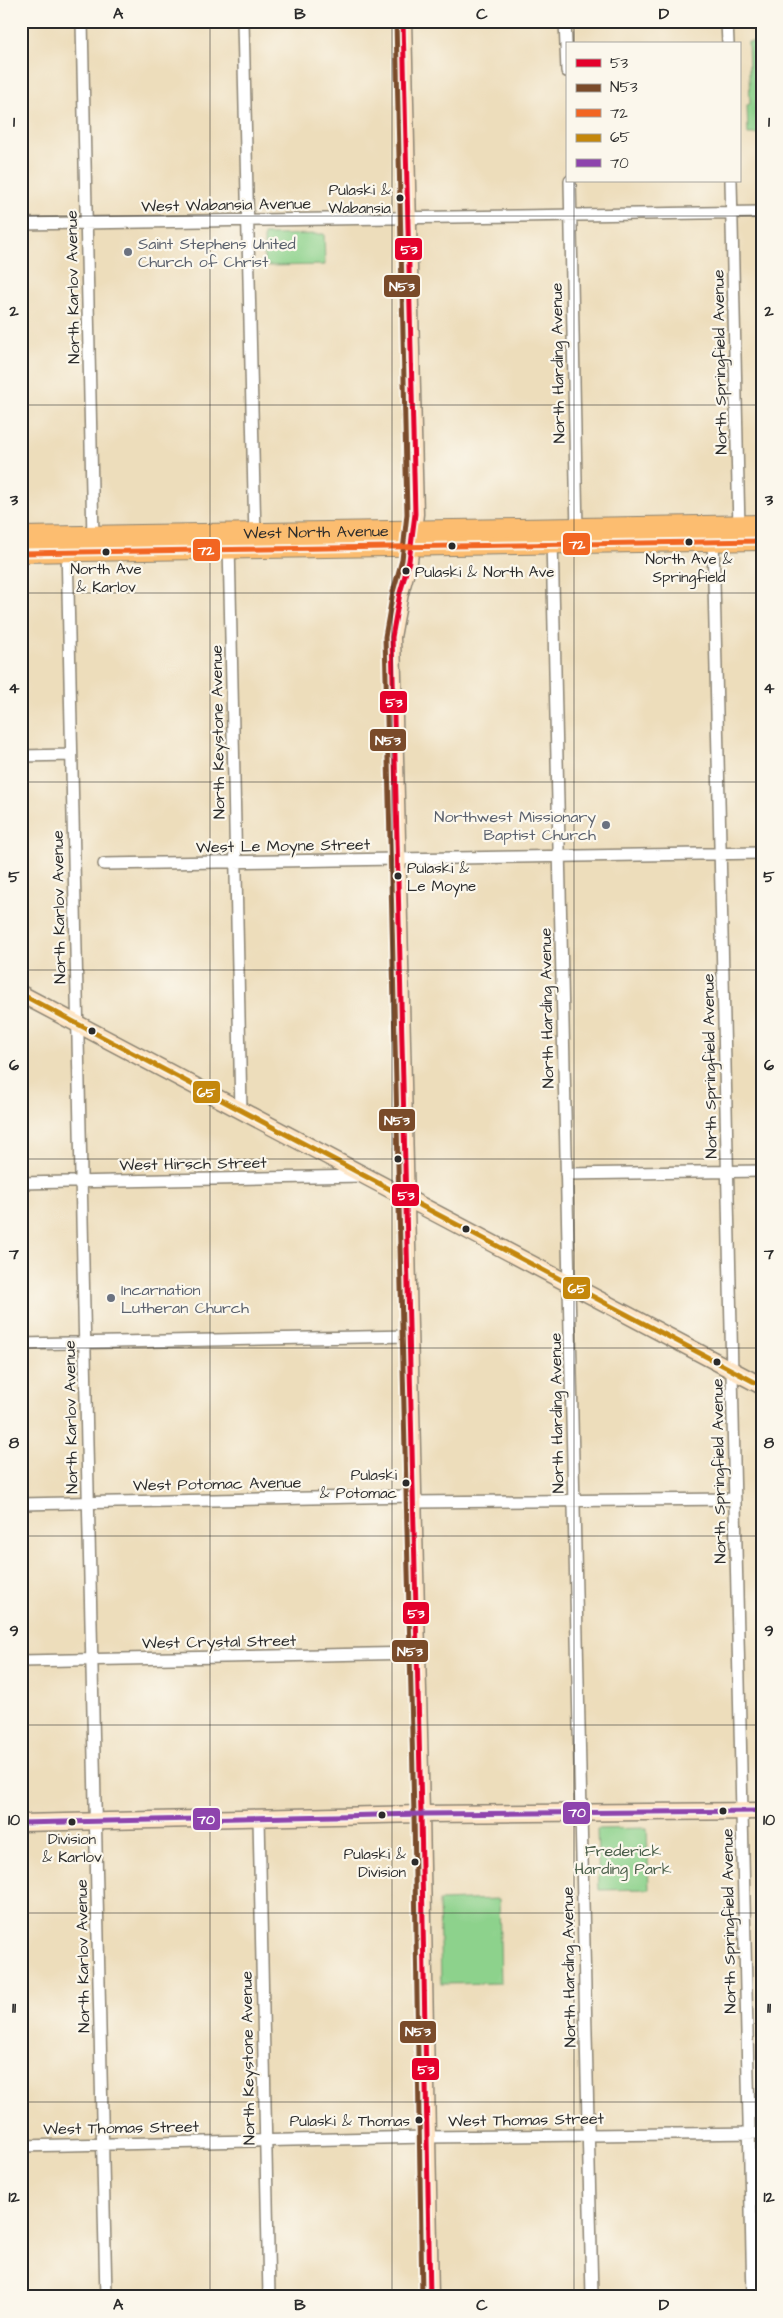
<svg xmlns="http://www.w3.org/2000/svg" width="783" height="2318" font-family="'Architects Daughter',sans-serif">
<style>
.green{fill:#8dd28c;stroke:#5c7e5c}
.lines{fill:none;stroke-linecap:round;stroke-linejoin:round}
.minor-casing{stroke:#8c8473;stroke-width:14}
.secondary-casing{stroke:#8c8473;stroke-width:19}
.primary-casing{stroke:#8c8473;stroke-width:20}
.minor{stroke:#fff;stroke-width:11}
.secondary{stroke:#fee5c5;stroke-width:16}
.primary{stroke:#fcbd6f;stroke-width:18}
.bus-1-casing{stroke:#fbf7ec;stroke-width:9}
.bus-2-casing{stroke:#fbf7ec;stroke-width:9}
.bus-3-casing{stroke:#fbf7ec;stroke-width:9}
.bus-4-casing{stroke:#fbf7ec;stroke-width:9}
.bus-5-casing{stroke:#fbf7ec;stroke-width:9}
.bus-1{stroke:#e4002b;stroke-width:5}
.bus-2{stroke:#7a4b2a;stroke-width:5}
.bus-3{stroke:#f26522;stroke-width:5}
.bus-4{stroke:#c4870b;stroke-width:5}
.bus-5{stroke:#8e44ad;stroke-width:5}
.grid{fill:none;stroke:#2b2b2b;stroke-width:1;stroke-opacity:0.55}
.bus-dot{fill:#2b2b2b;stroke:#fbf7ec;stroke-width:2}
.worship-dot{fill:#6b7280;stroke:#fbf7ec;stroke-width:2}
.labels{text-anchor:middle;stroke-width:4.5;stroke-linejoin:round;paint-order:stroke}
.bus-label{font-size:15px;fill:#2b2b2b;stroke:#fbf7ec;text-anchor:end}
.street-label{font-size:16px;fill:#2b2b2b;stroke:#fbf7ec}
.worship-label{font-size:16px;fill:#5b616d;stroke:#fbf7ec;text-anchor:start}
.park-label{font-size:16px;fill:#485d48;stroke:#fbf7ec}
.line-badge{stroke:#fbf7ec;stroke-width:2}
.badge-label{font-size:14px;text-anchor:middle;font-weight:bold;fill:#fff}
.neatline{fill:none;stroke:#2b2b2b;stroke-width:2}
.grid-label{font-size:16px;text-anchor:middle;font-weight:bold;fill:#2b2b2b}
</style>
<rect width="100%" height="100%" fill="#fbf7ec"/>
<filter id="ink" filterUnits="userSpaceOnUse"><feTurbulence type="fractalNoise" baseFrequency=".02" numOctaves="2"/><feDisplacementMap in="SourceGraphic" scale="10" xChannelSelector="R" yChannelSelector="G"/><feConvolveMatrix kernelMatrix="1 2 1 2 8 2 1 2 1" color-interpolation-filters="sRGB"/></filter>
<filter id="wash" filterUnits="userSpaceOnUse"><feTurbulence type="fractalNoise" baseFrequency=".0096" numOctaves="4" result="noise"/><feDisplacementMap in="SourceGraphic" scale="20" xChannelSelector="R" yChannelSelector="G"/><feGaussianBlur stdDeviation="1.12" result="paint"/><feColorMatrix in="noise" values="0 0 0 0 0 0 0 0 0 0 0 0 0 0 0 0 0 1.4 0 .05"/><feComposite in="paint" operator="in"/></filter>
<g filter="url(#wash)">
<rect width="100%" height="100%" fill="#edddbb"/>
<path class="green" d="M748,42H762V134H748L747,105L750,104Z
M324,234L325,265L264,266V235Z
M647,1828L649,1889L599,1890L597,1829Z
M499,1899L501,1983L441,1984L439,1901Z"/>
</g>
<g filter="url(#ink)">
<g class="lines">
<defs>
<path id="minor" d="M82,21L93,539
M243,21L255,538
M565,21L567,71
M727,21L728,44
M570,181L577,532
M731,181L739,529
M21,224L762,212
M713,537L753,2297
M552,539L592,2297
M229,543L241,1111
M67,546L106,2297
M21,756L71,755
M104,864L762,853
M566,1174L762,1171
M21,1183L363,1176
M21,1344L409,1336
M413,1502L735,1499
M21,1504L413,1496
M21,1661L417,1653
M259,1818L269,2297
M21,2146L427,2137L762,2133"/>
<path id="secondary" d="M403,21L415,514L409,561L400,593L392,637L421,1814L430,2297
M21,994L762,1386
M21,1823L421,1814L762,1811"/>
<g id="primary">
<path id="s1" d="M21,536L762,524"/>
<path d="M21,553L762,541"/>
</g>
</defs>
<use href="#minor" class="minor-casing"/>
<use href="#secondary" class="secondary-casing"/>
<use href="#primary" class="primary-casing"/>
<use href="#minor" class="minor"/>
<use href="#secondary" class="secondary"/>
<use href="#primary" class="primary"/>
<defs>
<path id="bus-1" d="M403,21L415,514L409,561L400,593L392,637L421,1814L430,2297"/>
<path id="bus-2" d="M396,21L407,514L402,560L393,592L385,637L414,1814L422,2297"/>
<path id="bus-3" d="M21,553L762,541"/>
<path id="bus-4" d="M21,994L762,1386"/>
<path id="bus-5" d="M21,1823L421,1814L762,1811"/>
</defs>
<use href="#bus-1" class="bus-1-casing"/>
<use href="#bus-2" class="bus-2-casing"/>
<use href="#bus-3" class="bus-3-casing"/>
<use href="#bus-4" class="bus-4-casing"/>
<use href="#bus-5" class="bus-5-casing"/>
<use href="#bus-1" class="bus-1"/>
<use href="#bus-2" class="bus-2"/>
<use href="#bus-3" class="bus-3"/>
<use href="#bus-4" class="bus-4"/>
<use href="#bus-5" class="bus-5"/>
</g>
</g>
<path class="grid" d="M210,21V2297M392,21V2297M574,21V44M574,181V2297M21,216H762M21,405H762M21,593H762M21,782H762M21,970H762M21,1159H762M21,1348H762M21,1536H762M21,1725H762M21,1913H762M21,2102H762"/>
<g class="bus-dot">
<circle cx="400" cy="198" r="4.5"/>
<circle cx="689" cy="542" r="4.5"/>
<circle cx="452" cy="546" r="4.5"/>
<circle cx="106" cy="552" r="4.5"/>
<circle cx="406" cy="571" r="4.5"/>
<circle cx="398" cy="876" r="4.5"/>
<circle cx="92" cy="1031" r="4.5"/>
<circle cx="398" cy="1159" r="4.5"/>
<circle cx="466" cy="1229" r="4.5"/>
<circle cx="717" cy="1362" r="4.5"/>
<circle cx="406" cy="1483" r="4.5"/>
<circle cx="723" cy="1811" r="4.5"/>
<circle cx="382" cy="1815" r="4.5"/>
<circle cx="72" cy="1822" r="4.5"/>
<circle cx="415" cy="1862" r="4.5"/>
<circle cx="419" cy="2120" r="4.5"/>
</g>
<g class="worship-dot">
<circle cx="128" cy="252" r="5"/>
<circle cx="606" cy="825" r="5"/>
<circle cx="111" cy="1298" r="5"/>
</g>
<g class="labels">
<g class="bus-label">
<text x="391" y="195">Pulaski &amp;<tspan x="391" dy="18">Wabansia</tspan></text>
<text x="689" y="564" text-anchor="middle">North Ave &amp;<tspan x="689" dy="18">Springfield</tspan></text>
<text x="106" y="574" text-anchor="middle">North Ave<tspan x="106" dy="18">&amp; Karlov</tspan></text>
<text x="415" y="577" text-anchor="start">Pulaski &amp; North Ave</text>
<text x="407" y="873" text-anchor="start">Pulaski &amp;<tspan x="407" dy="18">Le Moyne</tspan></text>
<text x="397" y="1480">Pulaski<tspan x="397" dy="18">&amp; Potomac</tspan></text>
<text x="72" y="1844" text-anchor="middle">Division<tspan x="72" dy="18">&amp; Karlov</tspan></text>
<text x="406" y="1859">Pulaski &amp;<tspan x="406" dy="18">Division</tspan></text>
<text x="410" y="2126">Pulaski &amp; Thomas</text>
</g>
<g class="street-label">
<text transform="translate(226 204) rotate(-1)" y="6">West Wabansia Avenue</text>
<text transform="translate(72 287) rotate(-91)" y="6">North Karlov Avenue</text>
<text transform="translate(719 362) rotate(-91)" y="6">North Springfield Avenue</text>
<text transform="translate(557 363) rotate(-91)" y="6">North Harding Avenue</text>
<text dy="6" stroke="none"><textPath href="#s1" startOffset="295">West North Avenue</textPath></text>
<text transform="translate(217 732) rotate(-91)" y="6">North Keystone Avenue</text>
<text transform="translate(283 845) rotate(-1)" y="6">West Le Moyne Street</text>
<text transform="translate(58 907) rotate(-91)" y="6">North Karlov Avenue</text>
<text transform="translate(546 1008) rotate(-91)" y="6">North Harding Avenue</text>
<text transform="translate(709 1066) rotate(-91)" y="6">North Springfield Avenue</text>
<text transform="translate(193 1163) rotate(-1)" y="6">West Hirsch Street</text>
<text transform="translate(556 1413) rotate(-91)" y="6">North Harding Avenue</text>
<text transform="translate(70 1417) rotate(-91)" y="6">North Karlov Avenue</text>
<text transform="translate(718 1471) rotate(-91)" y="6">North Springfield Avenue</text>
<text transform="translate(217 1483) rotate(-1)" y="6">West Potomac Avenue</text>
<text transform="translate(219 1641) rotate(-1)" y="6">West Crystal Street</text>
<text transform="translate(728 1921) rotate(-91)" y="6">North Springfield Avenue</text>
<text transform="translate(82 1956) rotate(-91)" y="6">North Karlov Avenue</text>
<text transform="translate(568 1967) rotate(-91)" y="6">North Harding Avenue</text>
<text transform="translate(247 2058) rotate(-91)" y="6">North Keystone Avenue</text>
<text transform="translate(526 2119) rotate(-1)" y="6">West Thomas Street</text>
<text transform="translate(121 2127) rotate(-1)" y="6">West Thomas Street</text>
</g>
<g class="worship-label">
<text x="138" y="249">Saint Stephens United<tspan x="138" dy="18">Church of Christ</tspan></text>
<text x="596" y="822" text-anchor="end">Northwest Missionary<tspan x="596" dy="18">Baptist Church</tspan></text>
<text x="121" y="1295">Incarnation<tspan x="121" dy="18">Lutheran Church</tspan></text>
</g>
<g class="park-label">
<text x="623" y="1856">Frederick<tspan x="623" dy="18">Harding Park</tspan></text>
</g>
</g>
<g class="line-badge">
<rect x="394" y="237" width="29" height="24" rx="5" fill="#e4002b"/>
<rect x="383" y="274" width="38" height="24" rx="5" fill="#7a4b2a"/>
<rect x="562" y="532" width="29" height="24" rx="5" fill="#f26522"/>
<rect x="192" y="538" width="29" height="24" rx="5" fill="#f26522"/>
<rect x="379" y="690" width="29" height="24" rx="5" fill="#e4002b"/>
<rect x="369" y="728" width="38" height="24" rx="5" fill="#7a4b2a"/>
<rect x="192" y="1080" width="29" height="24" rx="5" fill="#c4870b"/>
<rect x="378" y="1108" width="38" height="24" rx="5" fill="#7a4b2a"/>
<rect x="391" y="1183" width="29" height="24" rx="5" fill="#e4002b"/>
<rect x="562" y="1276" width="29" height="24" rx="5" fill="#c4870b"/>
<rect x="402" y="1601" width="28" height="24" rx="5" fill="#e4002b"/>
<rect x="391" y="1639" width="38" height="24" rx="5" fill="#7a4b2a"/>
<rect x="562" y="1801" width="29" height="24" rx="5" fill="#8e44ad"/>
<rect x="192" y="1807" width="29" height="24" rx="5" fill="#8e44ad"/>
<rect x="399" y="2020" width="38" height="24" rx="5" fill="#7a4b2a"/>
<rect x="411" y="2057" width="29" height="24" rx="5" fill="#e4002b"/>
</g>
<g class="badge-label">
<text x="409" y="254">53</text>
<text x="402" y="291">N53</text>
<text x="577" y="549">72</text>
<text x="206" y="555">72</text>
<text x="394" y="707">53</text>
<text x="388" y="745">N53</text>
<text x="206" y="1097">65</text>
<text x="397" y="1125">N53</text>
<text x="406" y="1200">53</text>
<text x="577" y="1293">65</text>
<text x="416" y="1618">53</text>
<text x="410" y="1656">N53</text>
<text x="577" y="1817">70</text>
<text x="206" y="1824">70</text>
<text x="418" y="2036">N53</text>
<text x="426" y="2074">53</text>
</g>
<rect width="783" height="2318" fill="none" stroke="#fbf7ec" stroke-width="55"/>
<rect x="566" y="42" width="175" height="140" fill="#fbf7ec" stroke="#a8a59f"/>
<rect x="576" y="59" width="25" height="8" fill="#e4002b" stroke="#a8a59f"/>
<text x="610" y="68" font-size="15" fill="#2b2b2b">53</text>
<rect x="576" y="84" width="25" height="8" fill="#7a4b2a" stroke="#a8a59f"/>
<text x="610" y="92" font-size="15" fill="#2b2b2b">N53</text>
<rect x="576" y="109" width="25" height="8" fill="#f26522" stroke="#a8a59f"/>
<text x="610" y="118" font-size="15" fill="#2b2b2b">72</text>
<rect x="576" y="134" width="25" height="8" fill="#c4870b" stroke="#a8a59f"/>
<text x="610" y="142" font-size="15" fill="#2b2b2b">65</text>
<rect x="576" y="159" width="25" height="8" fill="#8e44ad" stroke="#a8a59f"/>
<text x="610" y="168" font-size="15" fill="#2b2b2b">70</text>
<rect x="28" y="28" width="728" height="2262" class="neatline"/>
<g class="grid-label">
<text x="118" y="19">A</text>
<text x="300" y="19">B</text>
<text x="482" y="19">C</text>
<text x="664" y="19">D</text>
<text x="14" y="127">1</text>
<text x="769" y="127">1</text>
<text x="14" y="316">2</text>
<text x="769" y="316">2</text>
<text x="14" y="505">3</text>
<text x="769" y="505">3</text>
<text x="14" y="693">4</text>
<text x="769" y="693">4</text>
<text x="14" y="882">5</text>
<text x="769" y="882">5</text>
<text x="14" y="1070">6</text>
<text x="769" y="1070">6</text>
<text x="14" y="1259">7</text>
<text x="769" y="1259">7</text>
<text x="14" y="1448">8</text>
<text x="769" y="1448">8</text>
<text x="14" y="1636">9</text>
<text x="769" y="1636">9</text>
<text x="14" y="1825">10</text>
<text x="769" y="1825">10</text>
<text x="14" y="2013">11</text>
<text x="769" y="2013">11</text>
<text x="14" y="2202">12</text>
<text x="769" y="2202">12</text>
<text x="118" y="2310">A</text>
<text x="300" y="2310">B</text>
<text x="482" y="2310">C</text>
<text x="664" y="2310">D</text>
</g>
</svg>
